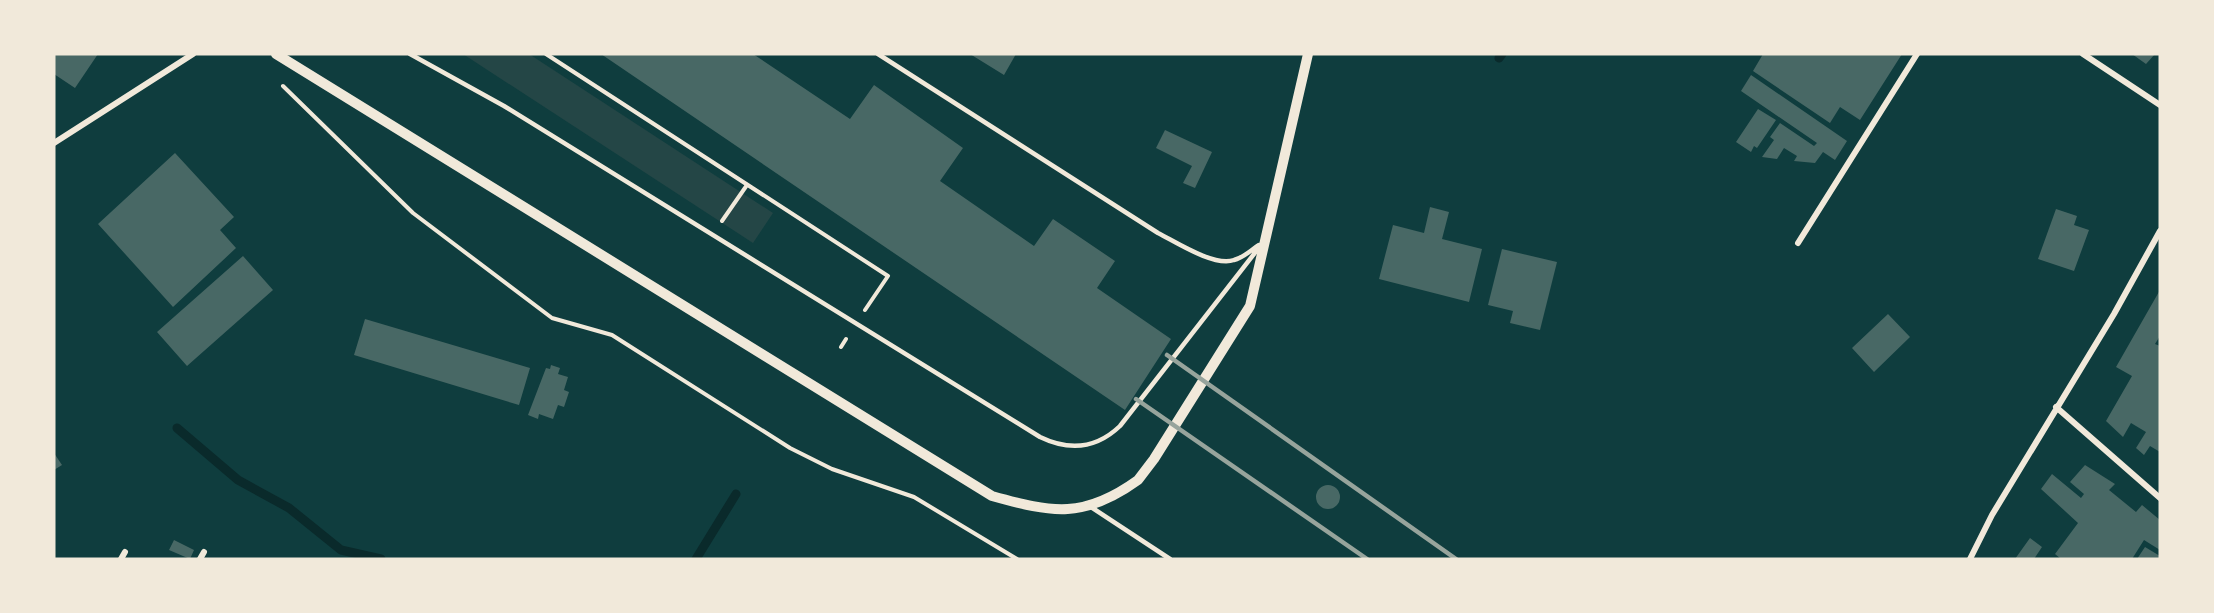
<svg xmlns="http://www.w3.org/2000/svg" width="2214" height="613" font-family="Rubik,sans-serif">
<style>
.green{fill:#244646}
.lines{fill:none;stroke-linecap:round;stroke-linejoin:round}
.stream{stroke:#0a2a2b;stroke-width:9}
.building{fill:#486865}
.path{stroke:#f1e9da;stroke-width:4}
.service{stroke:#f1e9da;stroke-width:4.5}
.minor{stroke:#f1e9da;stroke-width:6}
.tertiary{stroke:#f1e9da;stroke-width:10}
.rail{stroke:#97a49c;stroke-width:4.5}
</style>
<rect width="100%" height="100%" fill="#0f3d3e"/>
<path class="green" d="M463,54H529L773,213L753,243Z"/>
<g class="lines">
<path class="stream" d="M1499,58L1502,54
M177,428L238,480L289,508L341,550L381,559
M696,559L736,494"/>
</g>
<path class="building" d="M54,54H98L75,88L54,74Z
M601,54H753L850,119L874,85L963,148L940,181L1034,246L1053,219L1115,261L1097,288L1171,339L1125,410Z
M970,54H1016L1004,75Z
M1763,54H1902L1860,120L1840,107L1830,123L1753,71Z
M2132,54H2155L2146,64Z
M1751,75L1847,141L1835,160L1823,152L1815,163L1794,161L1797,156L1784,148L1777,159L1762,157L1774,140L1770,137L1780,123L1814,146L1817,143L1741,91Z
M1758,109L1776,120L1757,148L1754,146L1751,152L1736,142Z
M1165,130L1212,152L1195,188L1183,183L1192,166L1156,148Z
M175,153L234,217L220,230L236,248L173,307L98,224Z
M1430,207L1449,212L1442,239L1482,249L1469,302L1379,279L1393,225L1424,233Z
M2056,209L2077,216L2074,225L2089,230L2074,271L2038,259Z
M1502,249L1557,262L1540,330L1510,323L1513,311L1488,305Z
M243,256L273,290L187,366L157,332Z
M2160,290V336L2155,344L2160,346V452L2150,446L2144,455L2136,448L2146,432L2131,423L2123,437L2106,421L2132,376L2116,367Z
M1888,314L1910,337L1874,372L1852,348Z
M365,319L530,368L519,405L354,355Z
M551,365L560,368L558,374L568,377L564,390L569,392L564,407L558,405L553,419L539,414L538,419L528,415L546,368L550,369Z
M54,453L62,465L54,470Z
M2085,465L2115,484L2109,490L2136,512L2142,505L2160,520V550L2144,540L2132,559H2061L2055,554L2078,523L2041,489L2052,474L2081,498L2084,494L2070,482Z
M1316 497a12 12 0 1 1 24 0a12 12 0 1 1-24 0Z
M2030,538L2042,547L2034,559H2015Z
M174,540L194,550L190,559L169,550Z
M2145,547L2160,556V559H2137Z"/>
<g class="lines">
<path class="path" d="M546,54L888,276L865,310
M283,86L413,213L552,318L612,335L790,448L832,469L914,497L1017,559
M722,221L747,185
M841,347L846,339"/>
<path class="service" d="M410,54L504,106L1040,437C1069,451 1096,449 1120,426L1261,245
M878,54L1158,233C1176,242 1214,267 1234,260C1243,258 1251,250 1259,245
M1091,507L1170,559"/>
<path class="minor" d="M2083,54L2160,105
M54,143L193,54
M1798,243L1917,54
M2056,407L2160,498
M121,559L125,552
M200,559L204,552
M1970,559L1992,515L2114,314L2160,231"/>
<path class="tertiary" d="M276,54L992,496C1053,513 1084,519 1138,480L1154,459L1250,306L1308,54"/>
<path class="rail" d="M1167,355L1456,559
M1136,399L1367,559"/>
</g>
<rect width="2214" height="613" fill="none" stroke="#f1e9da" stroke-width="111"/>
</svg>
